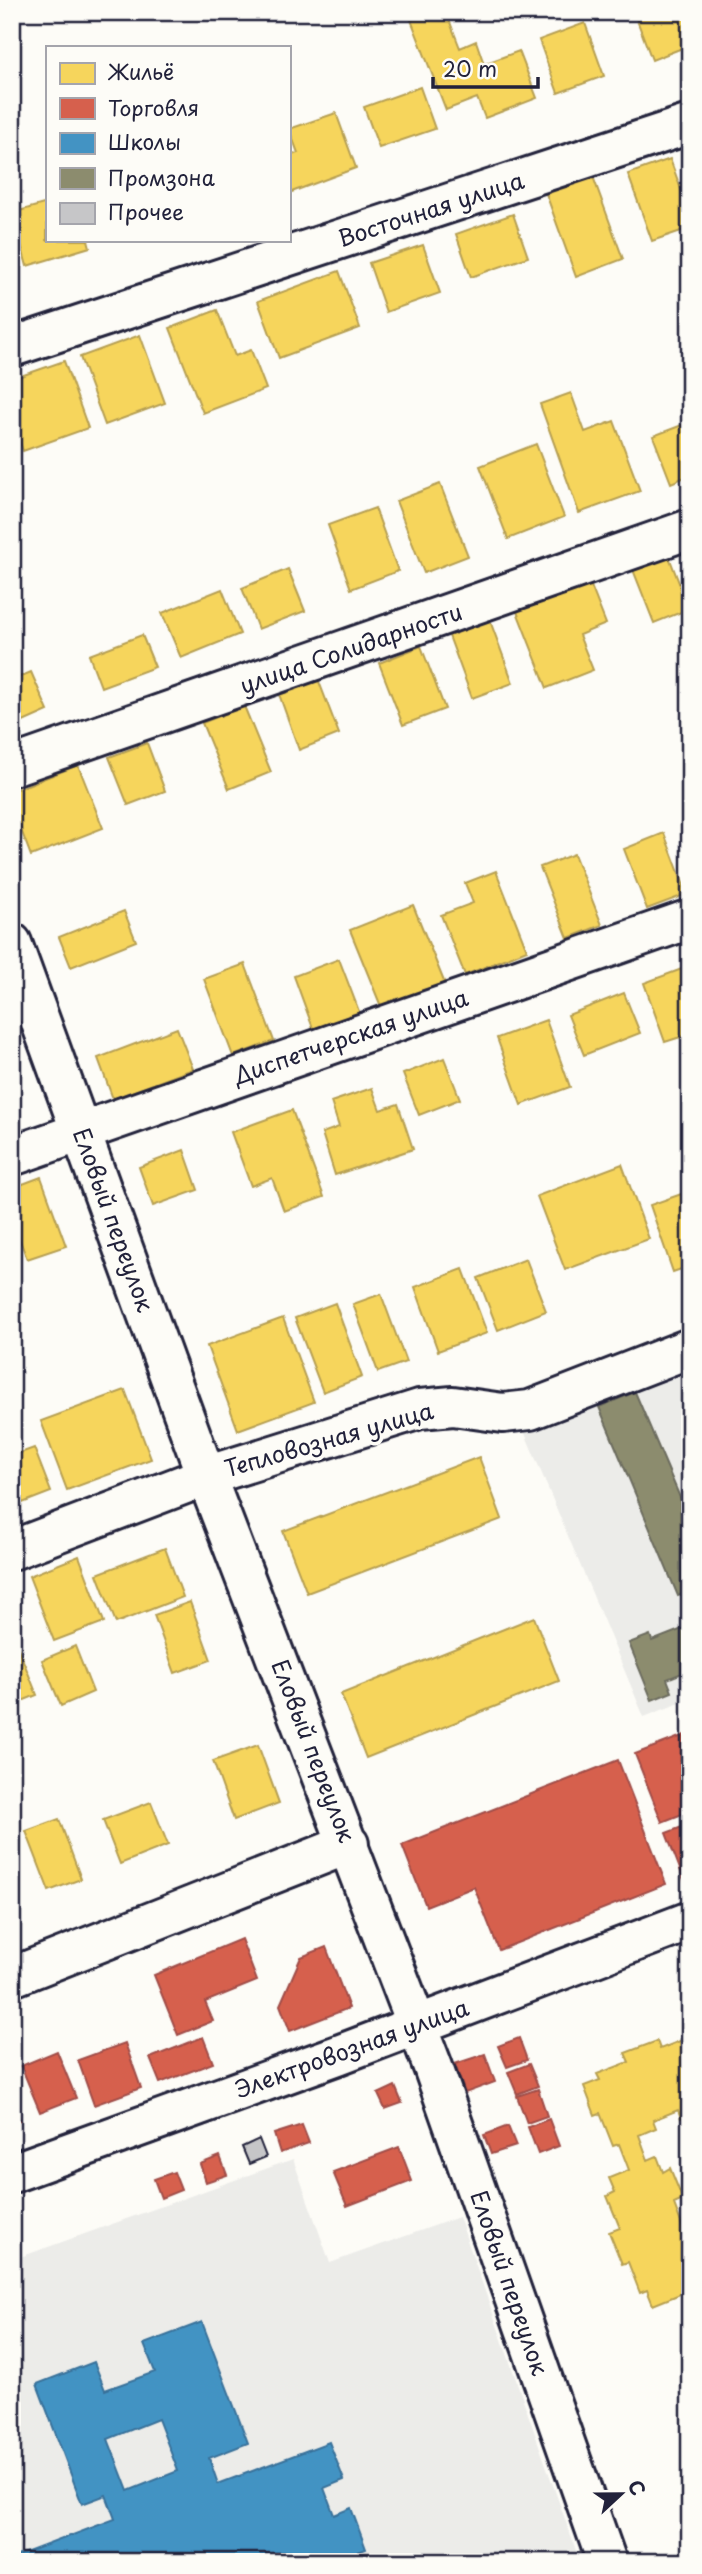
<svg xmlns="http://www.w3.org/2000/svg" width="702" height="2574" font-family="'Playpen Sans',sans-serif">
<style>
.built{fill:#ecece9}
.homes{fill:#f6d55c;stroke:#b69f52;stroke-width:2}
.shops{fill:#d6604d;stroke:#a04d48;stroke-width:2}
.schools{fill:#4393c3;stroke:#39719a;stroke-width:2;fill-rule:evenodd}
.industry{fill:#8c8c6e;stroke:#6c6c5f;stroke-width:2}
.building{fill:#c6c6c8;stroke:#22223b;stroke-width:2}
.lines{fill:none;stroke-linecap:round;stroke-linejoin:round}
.street-casing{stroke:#22223b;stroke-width:44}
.secondary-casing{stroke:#22223b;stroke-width:44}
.street{stroke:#fdfcf7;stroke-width:38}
.secondary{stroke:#fdfcf7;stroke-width:38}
.labels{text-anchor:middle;stroke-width:7;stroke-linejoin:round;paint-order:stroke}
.street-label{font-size:23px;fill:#22223b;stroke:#fdfcf7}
</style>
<rect width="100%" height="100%" fill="#fdfcf7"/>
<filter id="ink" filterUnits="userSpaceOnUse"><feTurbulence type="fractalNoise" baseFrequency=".0143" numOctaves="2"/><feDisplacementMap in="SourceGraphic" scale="14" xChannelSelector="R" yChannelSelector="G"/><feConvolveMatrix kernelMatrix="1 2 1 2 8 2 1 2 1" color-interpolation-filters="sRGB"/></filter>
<g filter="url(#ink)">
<path class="built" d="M690,1367V1699L644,1717L524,1431Z
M293,2159L330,2263L459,2217L580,2562H12V2260Z"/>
<path class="homes" d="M408,12H446L460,48L476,41L484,64L519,51L537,98L485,118L477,98L446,110Z
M634,12H687L690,45L652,60Z
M585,23L604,76L558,93L539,40Z
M420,87L435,129L379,148L364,107Z
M336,113L356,168L289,193V156L298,153L289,129Z
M670,159L690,214V228L652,241L628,174Z
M591,171L623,259L576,277L544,188Z
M47,203V240H88L90,247L27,266L12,213Z
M513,214L528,257L471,277L456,234Z
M423,245L440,293L386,312L369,263Z
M339,271L360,328L279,358L258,301Z
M217,310L235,356L251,350L266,389L203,413L170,328Z
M140,335L165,403L105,425L80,357Z
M64,361L88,428L23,451L12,420V379Z
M571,393L585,432L614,421L640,491L579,513L540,404Z
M690,422V475L671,483L653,436Z
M536,444L564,517L508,539L480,466Z
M440,484L468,556L424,573L396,501Z
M375,508L398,571L351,589L328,525Z
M668,554L689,609L654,623L632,567Z
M288,569L305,611L258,629L242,588Z
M589,581L606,624L579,635L593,670L547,688L516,609Z
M222,589L240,634L181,658L162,613Z
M489,618L513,683L472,698L448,633Z
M142,635L155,667L101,687L89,655Z
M421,646L445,709L403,725L379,663Z
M31,672L48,711L12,727V680Z
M318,679L339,734L299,750L279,694Z
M244,706L271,772L229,789L202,723Z
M147,743L165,791L128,805L109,757Z
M78,765L103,828L31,856L12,806V791Z
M664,833L687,894L647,909L624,849Z
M574,854L602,925L568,938L540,867Z
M496,871L527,950L465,975L441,915L473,903L465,883Z
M413,905L445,984L382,1009L350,930Z
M124,911L136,941L71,967L59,937Z
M339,959L360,1014L314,1031L294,976Z
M245,964L274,1041L233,1056L204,979Z
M690,966V1034L665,1042L644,983Z
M624,993L640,1033L584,1055L568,1015Z
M546,1020L570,1087L521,1105L497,1038Z
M177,1028L193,1069L113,1099L98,1058Z
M444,1058L460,1099L419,1115L403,1074Z
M372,1088L380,1110L398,1104L413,1149L335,1175L322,1133L339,1127L331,1102Z
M292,1110L324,1197L284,1211L272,1178L251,1186L231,1132Z
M184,1150L198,1190L153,1206L139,1167Z
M622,1164L649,1239L565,1270L537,1196Z
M41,1177L66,1246L27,1259L12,1219V1188Z
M690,1191V1266L673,1272L650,1205Z
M526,1259L546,1311L498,1330L478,1278Z
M463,1269L487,1333L438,1351L415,1287Z
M381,1294L406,1362L378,1372L353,1304Z
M335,1303L362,1377L323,1392L295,1318Z
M283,1318L314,1402L238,1430L207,1346Z
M125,1390L151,1459L67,1490L41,1421Z
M34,1448L51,1492L12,1507V1456Z
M479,1457L502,1519L307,1593L283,1531Z
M165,1548L183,1597L116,1623L97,1574Z
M79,1556L104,1622L54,1641L29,1576Z
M190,1602L211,1660L175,1673L154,1615Z
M534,1617L559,1681L366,1758L341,1694Z
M12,1633L37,1695L12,1705Z
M75,1646L93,1692L61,1706L42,1660Z
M258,1745L279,1803L234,1820L213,1761Z
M151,1802L168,1845L120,1864L103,1820Z
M59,1819L81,1879L49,1891L26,1831Z
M690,2037V2115L681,2118L678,2110L653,2120L656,2128L639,2135L648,2160L657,2156L663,2172L670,2168L683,2200L674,2204L686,2236L690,2234V2290L653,2305L647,2290L640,2293L628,2262L622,2264L609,2232L620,2228L607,2196L615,2192L609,2178L629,2170L619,2144L613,2146L600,2113L595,2115L584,2086L600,2080L597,2074L629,2062L625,2053L657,2041L660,2049Z"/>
<path class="shops" d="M690,1733V1811L662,1822L635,1754Z
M618,1760L666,1884L499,1950L474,1887L426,1906L402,1845Z
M690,1824V1880L685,1882L666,1833Z
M241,1939L257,1981L205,2002L213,2021L178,2035L154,1975Z
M326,1947L349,2008L290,2031L280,2005L301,1957Z
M203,2037L213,2063L160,2083L150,2058Z
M519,2038L527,2060L507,2067L498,2046Z
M125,2043L141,2088L94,2105L78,2060Z
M57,2051L76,2098L40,2112L21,2066Z
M485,2054L495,2082L465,2093L455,2064Z
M529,2064L538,2086L517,2094L508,2072Z
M395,2086L402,2103L385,2109L378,2094Z
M538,2089L547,2116L527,2123L517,2096Z
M12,2100L20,2120L12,2123Z
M549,2119L559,2146L538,2154L528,2127Z
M302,2125L309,2143L280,2153L274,2134Z
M508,2126L516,2146L491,2154L484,2135Z
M399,2147L412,2181L347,2206L333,2172Z
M220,2156L227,2175L206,2182L200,2164Z
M174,2172L181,2190L161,2198L154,2179Z"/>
<path class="schools" d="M202,2322L248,2443L209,2458L218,2484L329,2442L344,2480L324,2488L334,2515L351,2508L366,2549L332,2562H12V2558L115,2519L106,2495L82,2504L37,2384L94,2362L105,2390L155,2372L144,2344ZM158,2419L178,2471L128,2491L108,2439Z"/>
<path class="industry" d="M635,1392L690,1521V1591L678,1596L599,1407Z
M690,1626V1670L667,1679L672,1692L652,1700L629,1643L650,1635L652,1641Z"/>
<path class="building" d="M259,2139L266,2157L249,2164L242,2147Z"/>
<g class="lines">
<defs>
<path id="street" d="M12,347L690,124
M12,766L690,529
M12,943L206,1476L433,2067L607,2562
M12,1156L690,919
M12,1550L206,1476L420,1409L453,1406L503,1413L530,1410L690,1348
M12,1977L349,1844"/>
<path id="secondary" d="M12,2173L338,2055L690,1921"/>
</defs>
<use href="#street" class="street-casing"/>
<use href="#secondary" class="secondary-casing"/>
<use href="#street" class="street"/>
<use href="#secondary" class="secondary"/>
</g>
</g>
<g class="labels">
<g class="street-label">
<text transform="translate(431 210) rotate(-18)" y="8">Восточная улица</text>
<text transform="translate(351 649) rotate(-19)" y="8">улица Солидарности</text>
<text transform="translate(351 1037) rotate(-19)" y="8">Диспетчерская улица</text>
<text transform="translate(113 1220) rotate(70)" y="8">Еловый переулок</text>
<text transform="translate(329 1440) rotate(-16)" y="8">Тепловозная улица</text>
<text transform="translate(313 1751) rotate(69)" y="8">Еловый переулок</text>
<text transform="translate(352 2049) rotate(-20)" y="8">Электровозная улица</text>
<text transform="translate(509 2283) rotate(71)" y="8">Еловый переулок</text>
</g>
</g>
<rect width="702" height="2574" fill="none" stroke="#fdfcf7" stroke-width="42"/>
<rect x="21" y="21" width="660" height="2532" fill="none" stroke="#22223b" stroke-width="2.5" filter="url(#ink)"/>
<rect x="46" y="46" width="245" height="196" fill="#fdfcf7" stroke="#a5a5ac" stroke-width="2"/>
<rect x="60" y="63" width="35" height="21" fill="#f6d55c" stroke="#a5a5ac" stroke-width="2"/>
<text x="108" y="80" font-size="21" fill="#22223b">Жильё</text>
<rect x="60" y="98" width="35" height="21" fill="#d6604d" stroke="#a5a5ac" stroke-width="2"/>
<text x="108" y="116" font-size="21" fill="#22223b">Торговля</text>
<rect x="60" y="133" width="35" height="21" fill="#4393c3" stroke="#a5a5ac" stroke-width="2"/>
<text x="108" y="150" font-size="21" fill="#22223b">Школы</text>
<rect x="60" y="168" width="35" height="21" fill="#8c8c6e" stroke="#a5a5ac" stroke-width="2"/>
<text x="108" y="186" font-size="21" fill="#22223b">Промзона</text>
<rect x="60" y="203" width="35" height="21" fill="#c6c6c8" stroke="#a5a5ac" stroke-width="2"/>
<text x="108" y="220" font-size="21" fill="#22223b">Прочее</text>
<g transform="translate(621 2494) rotate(68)" stroke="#fdfcf7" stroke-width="5" paint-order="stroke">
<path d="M0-5L12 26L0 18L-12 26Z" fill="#22223b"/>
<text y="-10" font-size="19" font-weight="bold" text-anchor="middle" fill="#22223b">С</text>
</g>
<path d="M433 77v10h105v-10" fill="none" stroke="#22223b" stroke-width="3.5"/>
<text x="443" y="77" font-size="21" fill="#22223b" stroke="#fdfcf7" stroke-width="5" paint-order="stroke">20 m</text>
</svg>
